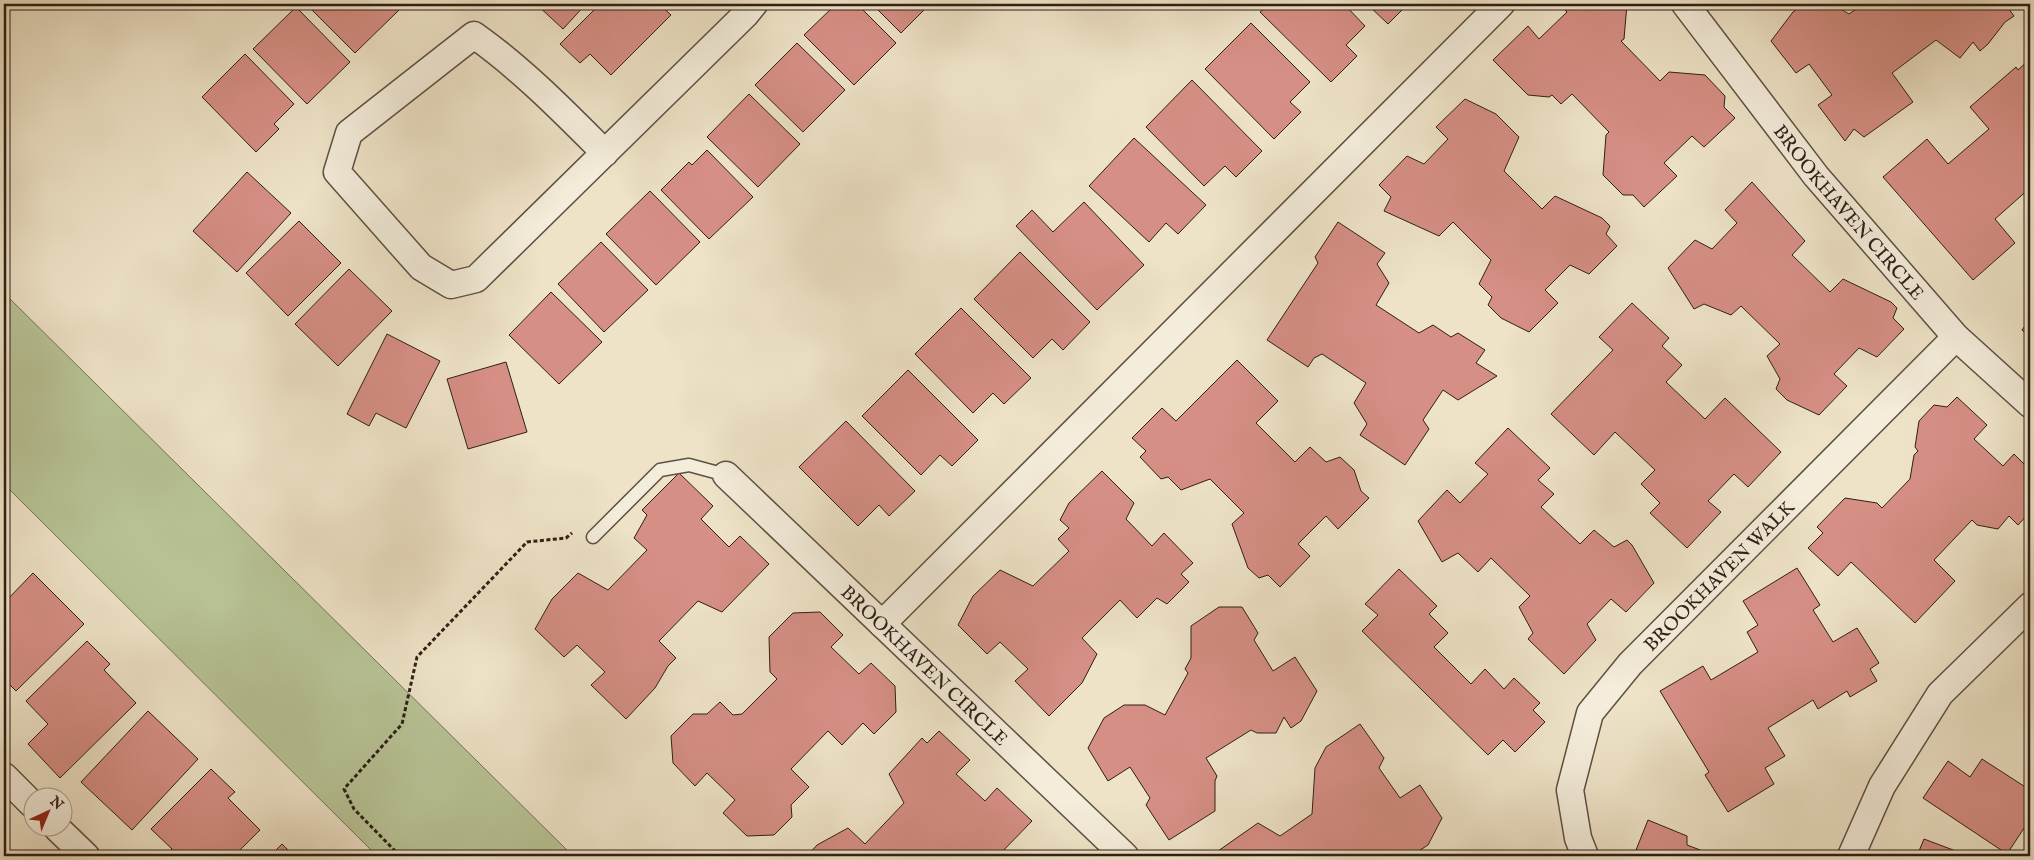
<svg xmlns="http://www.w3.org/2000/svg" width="2034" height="860" font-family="'IM FELL English',serif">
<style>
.green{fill:#b8c497;stroke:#737256}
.building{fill:#d68f85;stroke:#2e1f16}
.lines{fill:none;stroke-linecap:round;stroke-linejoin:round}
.lane-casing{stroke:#5e5042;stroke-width:15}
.street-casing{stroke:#5e5042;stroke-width:29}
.path{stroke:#2e1f16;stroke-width:3;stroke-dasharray:4 2.5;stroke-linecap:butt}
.lane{stroke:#f4eddb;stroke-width:12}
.street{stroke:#f4eddb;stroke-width:26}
.labels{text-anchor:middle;stroke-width:4.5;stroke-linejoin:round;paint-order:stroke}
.street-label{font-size:19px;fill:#2e1f16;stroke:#f4eddb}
</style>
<rect width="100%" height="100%" fill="#eee3c7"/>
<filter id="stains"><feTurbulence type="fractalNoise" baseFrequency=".004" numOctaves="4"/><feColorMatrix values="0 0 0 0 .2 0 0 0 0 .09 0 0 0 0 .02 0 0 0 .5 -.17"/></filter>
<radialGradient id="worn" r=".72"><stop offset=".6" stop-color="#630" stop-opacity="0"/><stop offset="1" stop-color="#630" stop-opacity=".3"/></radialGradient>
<path class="green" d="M4,293L573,856H377L4,484Z"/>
<path class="building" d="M306,4H392L399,10L355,53Z
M536,4H586L563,29Z
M600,4H659L671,15L611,75L590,54L580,63L560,44Z
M836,4H857L896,43L854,85L804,35Z
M872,4H930L901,33Z
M1269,4H1344L1365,26L1346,45L1357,56L1331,82L1260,12Z
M1367,4H1408L1388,24Z
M1559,4H1627L1624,39L1621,41L1660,81L1669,72L1705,75L1725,96L1724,107L1735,118L1704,147L1692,136L1664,163L1677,176L1644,207L1633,195H1623L1603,175L1606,135L1609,132L1572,94L1561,104L1552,95L1549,97L1528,95L1493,60L1528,26L1539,39L1567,12Z
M1804,4H1833L1849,14L1864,4H2005L2014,16L2005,22L1988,44L1980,51L1973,42L1960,58L1936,40L1892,73L1913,102L1864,137L1854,129L1845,141L1818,105L1832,95L1809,64L1796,73L1771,41L1793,12Z
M296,7L350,62L307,104L253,49Z
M1251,23L1310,82L1290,102L1301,112L1274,139L1205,69Z
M797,43L845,90L803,132L755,85Z
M245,54L294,104L274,124L279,129L256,152L202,97Z
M2030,59V188L1995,219L2015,243L1973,280L1883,177L1927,139L1948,164L1989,129L1970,107L2016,67L2018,70Z
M1192,80L1262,151L1236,177L1225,166L1204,186L1146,127Z
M749,94L800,144L758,187L707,137Z
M1465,99L1496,114L1519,137L1504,171L1542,209L1555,196L1602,218L1610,226L1606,234L1617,246L1589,274L1570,265L1545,290L1558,303L1529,332L1501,318L1488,305L1492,297L1479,284L1491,260L1453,222L1439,236L1384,211L1391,197L1379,185L1407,156L1424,164L1448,139L1436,127Z
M1134,138L1206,205L1178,234L1166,223L1149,242L1089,186Z
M707,150L753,197L709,239L661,190L689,162L692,165Z
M247,172L291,213L237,272L193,231Z
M1752,182L1805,241L1792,255L1830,292L1843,279L1891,302L1897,308L1893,318L1904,329L1877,357L1859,348L1834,374L1847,386L1819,415L1787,400L1776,389L1780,379L1767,356L1780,344L1741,306L1731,315L1704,304L1694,309L1668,268L1695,240L1712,249L1737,223L1725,210Z
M650,191L700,242L656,285L606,234Z
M1084,202L1144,265L1097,310L1016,226L1032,210L1053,232Z
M299,221L341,263L288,316L246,273Z
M1338,222L1385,253L1377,264L1389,283L1376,305L1419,333L1433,325L1451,337L1458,333L1485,350L1476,363L1497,376L1458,400L1443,390L1423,420L1429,429L1405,465L1360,435L1367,424L1354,403L1366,383L1322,354L1314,358L1308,367L1267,340L1318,263L1315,257Z
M601,242L648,290L604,332L558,284Z
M1020,252L1090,322L1063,350L1052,339L1033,358L974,299Z
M349,269L392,311L338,366L295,324Z
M551,292L602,342L559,384L509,335Z
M1632,303L1669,338L1662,346L1682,365L1666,382L1705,419L1725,398L1781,452L1748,487L1734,474L1708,501L1721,512L1687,548L1650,513L1660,503L1641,484L1655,470L1615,432L1594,455L1551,414L1613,350L1599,337Z
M961,308L1031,378L1004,404L993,393L973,413L915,354Z
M2030,319V337L2022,330Z
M387,334L440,361L406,428L376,413L369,426L347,414Z
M1237,360L1278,401L1256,423L1295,462L1310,447L1326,462L1340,457L1354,470L1361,491L1369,498L1338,529L1326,516L1298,544L1310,556L1280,587L1268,575L1259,578L1248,568L1232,524L1244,513L1210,479L1181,490L1168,477L1161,479L1140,457L1146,451L1132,438L1162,408L1176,421Z
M506,362L527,432L468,449L447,379Z
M908,370L978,440L952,466L940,455L921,475L862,416Z
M1957,397L1987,425L1974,439L2003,466L2014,454L2030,470V512L2018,525L2009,516L1998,529L1977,525L1972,520L1934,560L1955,581L1915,623L1851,562L1838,576L1808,548L1823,533L1817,527L1845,498L1877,503L1882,508L1910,479L1914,455L1918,451L1915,447L1919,421L1934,405L1947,407Z
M846,421L915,491L889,516L879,505L858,526L799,467Z
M1508,428L1550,468L1538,480L1554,494L1541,507L1580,544L1594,530L1614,547L1627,540L1632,545L1654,583L1626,612L1611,599L1587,624L1596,640L1564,674L1528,639L1533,633L1519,607L1530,596L1491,558L1478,572L1458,553L1442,562L1418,521L1447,490L1460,503L1488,474L1475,463Z
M1102,471L1134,503L1126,519L1152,546L1164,533L1193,563L1181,574L1189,582L1167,604L1157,598L1137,618L1120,600L1082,638L1097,654L1082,683L1049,716L1015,681L1028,669L1000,642L987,654L958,625L973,596L1000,570L1033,586L1069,551L1058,539L1069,528L1060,520L1069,503Z
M679,473L713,506L701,519L729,547L740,536L769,564L722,612L698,601L659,641L676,658L668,666L655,688L626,719L591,685L605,672L577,645L564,657L535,629L552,599L578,573L608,590L647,550L634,538L647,515L642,510Z
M1797,568L1820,605L1813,610L1833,642L1857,628L1879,663L1870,669L1877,681L1850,697L1847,691L1818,709L1813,700L1768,728L1785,756L1765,768L1774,784L1728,812L1705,775L1709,772L1660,691L1703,666L1711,680L1758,652L1747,632L1758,625L1743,601Z
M1399,569L1437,606L1429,614L1448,633L1434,647L1471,684L1485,669L1504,689L1514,678L1540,703L1533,710L1545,722L1515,752L1503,740L1488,755L1362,631L1378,615L1365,604Z
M33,573L84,624L16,691L4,679V603Z
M1219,607H1242L1258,633L1254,640L1273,671L1295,657L1317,691L1301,721L1291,728L1284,717L1276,733H1257L1251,730L1206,758L1217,776L1215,781V811L1169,840L1146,805L1150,798L1130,767L1108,781L1088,748L1104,718L1124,705H1145L1165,715L1188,673L1185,669L1191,658V626Z
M820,612L843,635L831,647L859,674L871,663L895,686L896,712L874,734L863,723L842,745L828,731L791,769L809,787L791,805L792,817L774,835L747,836L723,813L735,800L707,773L695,786L673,763L671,736L693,714H707L720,702L733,715L742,714L777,679L770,672L769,637L793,613Z
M87,641L110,664L104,670L136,703L60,778L28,744L48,724L26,701Z
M148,711L198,759L132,830L81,782Z
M1360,724L1384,758L1379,768L1400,798L1420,785L1442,818L1428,845L1417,852H1407L1405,856H1218V851L1258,823L1280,836L1312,814L1315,768L1326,747Z
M939,731L970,760L956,774L985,801L997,788L1032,821L998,856L992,851L987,856H807L817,845L848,828L865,844L904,803L889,774L922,738L927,743Z
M1982,759L2030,790V819L2007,854L1923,798L1948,761L1970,777Z
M211,769L235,792L228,798L260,830L234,856H166L172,849L151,829Z
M1648,820L1687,836V845L1716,856H1636V850Z
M1924,839L1969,856H1917Z
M282,844L294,856H270Z"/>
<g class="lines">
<defs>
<path id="lane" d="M593,537L660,470L689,465L726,475"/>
<g id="street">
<path id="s1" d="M1685,4L1816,176L1956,337L2030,404"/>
<path d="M605,153C563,111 522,69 474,35L349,133L337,172L421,267L451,285L476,279L745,15L754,4"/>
<path id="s2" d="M726,475L1125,856"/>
<path d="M882,624L1501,4"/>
<path d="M4,776L32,804"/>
<path d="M57,828L86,856"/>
<path id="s3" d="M1585,856L1578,838L1570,790L1590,713L1630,664L1956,337"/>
<path d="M1851,856L1882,786L1940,694L2030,606"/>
</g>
</defs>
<use href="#lane" class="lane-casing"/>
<use href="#street" class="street-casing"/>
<path class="path" d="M400,856L354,809L344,789L402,724L417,657L527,542L566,538L572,533"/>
<use href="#lane" class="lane"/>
<use href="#street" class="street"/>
</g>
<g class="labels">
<g class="street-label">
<text dy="7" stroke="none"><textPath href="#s1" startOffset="265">BROOKHAVEN CIRCLE</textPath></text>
<text dy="7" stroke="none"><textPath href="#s3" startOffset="336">BROOKHAVEN WALK</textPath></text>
<text dy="7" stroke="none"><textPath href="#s2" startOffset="275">BROOKHAVEN CIRCLE</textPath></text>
</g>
</g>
<rect width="2034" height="860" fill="none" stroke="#eee3c7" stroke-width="20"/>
<rect x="5" y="5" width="2024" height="850" fill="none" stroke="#2e1f16" stroke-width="2.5"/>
<rect x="10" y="10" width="2014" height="840" fill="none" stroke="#2e1f16"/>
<g transform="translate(48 812) rotate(44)"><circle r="24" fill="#f4eddb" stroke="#a59b8c"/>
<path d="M0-4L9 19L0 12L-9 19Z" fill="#8f2418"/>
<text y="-8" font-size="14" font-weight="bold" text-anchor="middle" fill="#2e1f16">N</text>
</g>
<rect width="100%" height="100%" filter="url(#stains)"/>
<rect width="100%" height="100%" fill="url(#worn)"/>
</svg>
